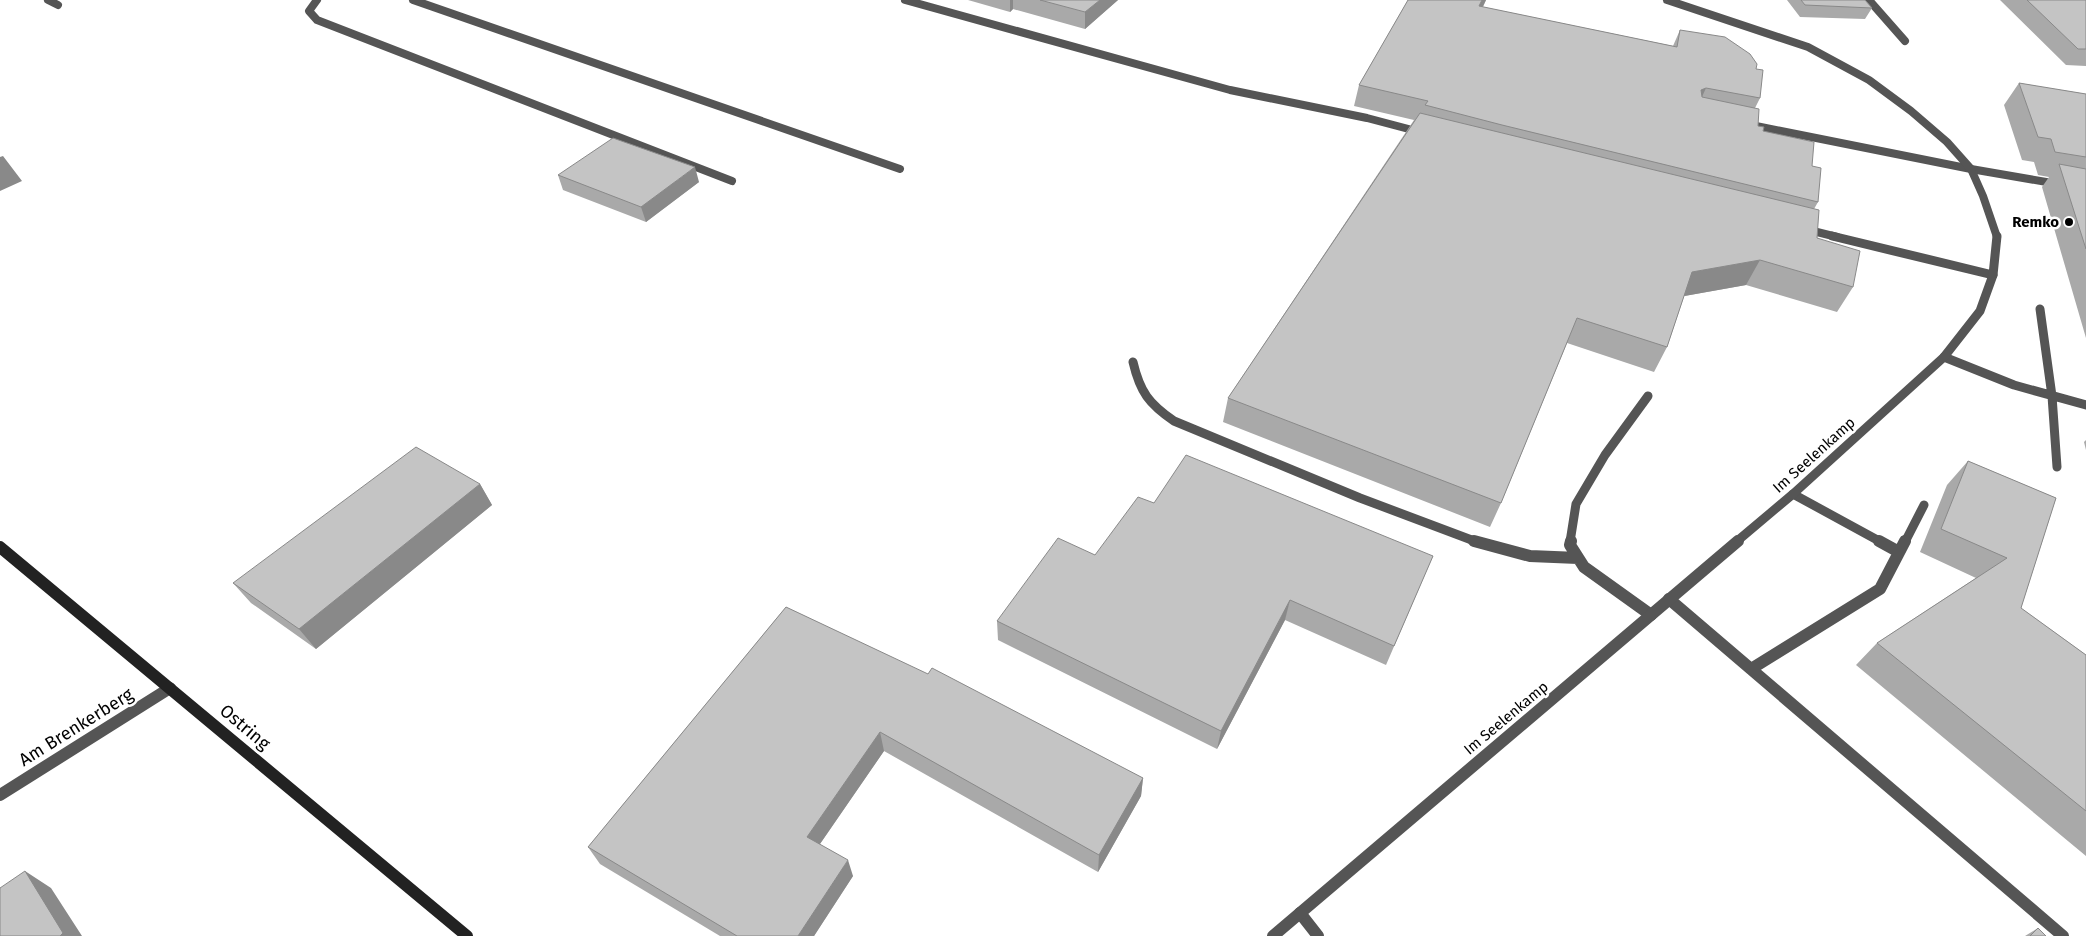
<svg xmlns="http://www.w3.org/2000/svg" width="2086" height="936" font-family="'Fira Sans',sans-serif">
<style>
.lines{fill:none;stroke-linecap:round;stroke-linejoin:round}
.lane-far2{stroke:#555;stroke-width:8}
.lane-far1{stroke:#555;stroke-width:9}
.lane{stroke:#555;stroke-width:12}
.street-far2{stroke:#555;stroke-width:8}
.street-far1{stroke:#555;stroke-width:9}
.street{stroke:#555;stroke-width:12}
.secondary{stroke:#222;stroke-width:12}
.wall{fill:#a9a9a9}
.shaded-wall{fill:#898989}
.building{fill:#c4c4c4;stroke:#898989}
.poi-dot{fill:#000;stroke:#fff;stroke-width:2}
.labels{text-anchor:middle;stroke-width:5;stroke-linejoin:round;paint-order:stroke}
.poi-label{font-size:15px;font-weight:bold;fill:#000;stroke:#fff;text-anchor:end}
.street-label{font-size:15px;fill:#000;stroke:#fff}
.near-street-label{font-size:18px;fill:#000;stroke:#fff}
</style>
<rect width="100%" height="100%" fill="#fff"/>
<g class="lines">
<path class="lane-far2" d="M48,0L58,5
M317,0L309,11L317,20L732,181
M413,0L900,169
M905,0L1230,90L1367,118L1420,132
M1869,0L1905,41
M1751,125L1971,169L2058,184
M1805,229L1837,237"/>
<path class="lane-far1" d="M1832,236L1993,275
M2040,309L2052,396L2057,467
M1944,357L2014,385L2086,405
M1133,362C1140,392 1149,404 1174,421L1360,498L1477,542
M1793,494L1881,542
M1570,542L1576,504L1605,455L1648,396
M1905,542L1924,505"/>
<path class="lane" d="M1474,541L1530,556L1578,558
M1571,541L1570,545L1584,567L1651,615
M1879,541L1899,552
M1669,599L2063,936
M1751,669L1880,589L1905,541
M1300,913L1318,936"/>
<path class="street-far2" d="M1667,0L1808,47L1869,80L1911,111L1947,142L1971,169L1983,196L1997,237"/>
<path class="street-far1" d="M1736,542L1793,494L1944,357L1980,311L1993,275L1997,236"/>
<path class="street" d="M0,795L170,688
M1273,936L1738,541"/>
<path class="secondary" d="M0,547L467,936"/>
</g>
<path class="wall" d="M968,0H1118L1085,29L1013,9L1010,12Z
M1408,0H1486L1483,7L1673,46L1680,30L1756,69L1760,98L1755,108L1758,126L1763,131L1812,166L1818,202L1814,209L1817,238L1853,287L1837,312L1746,285L1684,296L1667,347L1654,372L1567,343L1501,503L1490,527L1223,422L1228,398L1414,120L1354,106L1359,85Z
M1787,0H1865L1872,8L1865,19L1800,17Z
M2000,0H2086V66L2066,65Z
M2019,83L2086,94V338L2042,187L2049,177L2038,175L2034,162L2022,160L2004,105Z
M558,175L699,182L646,222L563,190Z
M2086,440V450L2084,442Z
M1968,461L2056,498L2021,608L2086,655V856L1856,665L1877,643L1976,578L1920,552L1947,485Z
M480,484L492,505L316,649L251,603L233,583Z
M1154,503L1433,556L1386,665L1285,620L1217,749L998,640L997,621L1095,555Z
M786,607L1143,778L1141,796L1098,872L884,751L820,844L853,876L814,936H720L600,864L588,847Z
M2038,928L2046,936H2025Z"/>
<path class="shaded-wall" d="M1010,0H1013V9L1010,12Z
M1100,0H1118L1085,29V12Z
M1482,0H1486L1473,26L1479,6Z
M1706,88L1697,108L1701,90Z
M3,156L22,181L0,191V157Z
M695,167L699,182L646,222L641,207Z
M1760,260L1746,285L1679,297L1692,272Z
M480,484L492,505L316,649L299,629Z
M1290,600L1285,620L1217,749L1221,731Z
M880,732L884,751L813,854L807,837Z
M1143,778L1141,796L1098,872L1099,855Z
M848,860L853,876L814,936H798Z
M25,871L51,888L82,936H60Z"/>
<path class="building" d="M1040,0H1100L1085,12Z
M1408,0H1482L1479,6L1677,47L1680,30L1725,37L1750,54L1757,64L1756,69L1763,70L1760,98L1706,88L1701,90L1702,97L1759,109L1758,126L1764,127L1763,131L1814,142L1812,166L1821,168L1818,202L1502,125L1425,105L1428,101L1359,85Z
M1801,0H1865L1872,8L1805,5Z
M2027,0H2086V49H2078Z
M2019,83L2086,94V157L2055,152L2051,139L2038,137Z
M1420,113L1819,210L1817,238L1860,251L1853,287L1760,260L1692,272L1667,347L1577,318L1501,503L1228,398Z
M613,138L695,167L641,207L558,175Z
M2059,164L2086,169V249Z
M416,447L480,484L299,629L233,583Z
M1186,455L1433,556L1394,646L1290,600L1221,731L997,621L1058,538L1095,555L1138,497L1154,503Z
M1968,461L2056,498L2021,608L2086,655V811L1877,643L2007,558L1941,529Z
M786,607L928,674L932,668L1143,778L1099,855L880,732L807,837L848,860L798,936H737L588,847Z
M25,871L63,933L60,936H0V888Z
M2038,928L2046,936H2030Z"/>
<circle class="poi-dot" cx="2069" cy="222" r="5"/>
<g class="labels">
<g class="poi-label">
<text x="2059" y="227">Remko</text>
</g>
<g class="street-label">
<text transform="translate(1814 455) rotate(-42)" y="5">Im Seelenkamp</text>
<text transform="translate(1506 718) rotate(-40)" y="5">Im Seelenkamp</text>
</g>
<g class="near-street-label">
<text transform="translate(76 727) rotate(-32)" y="6">Am Brenkerberg</text>
<text transform="translate(245 727) rotate(40)" y="6">Ostring</text>
</g>
</g>
</svg>
